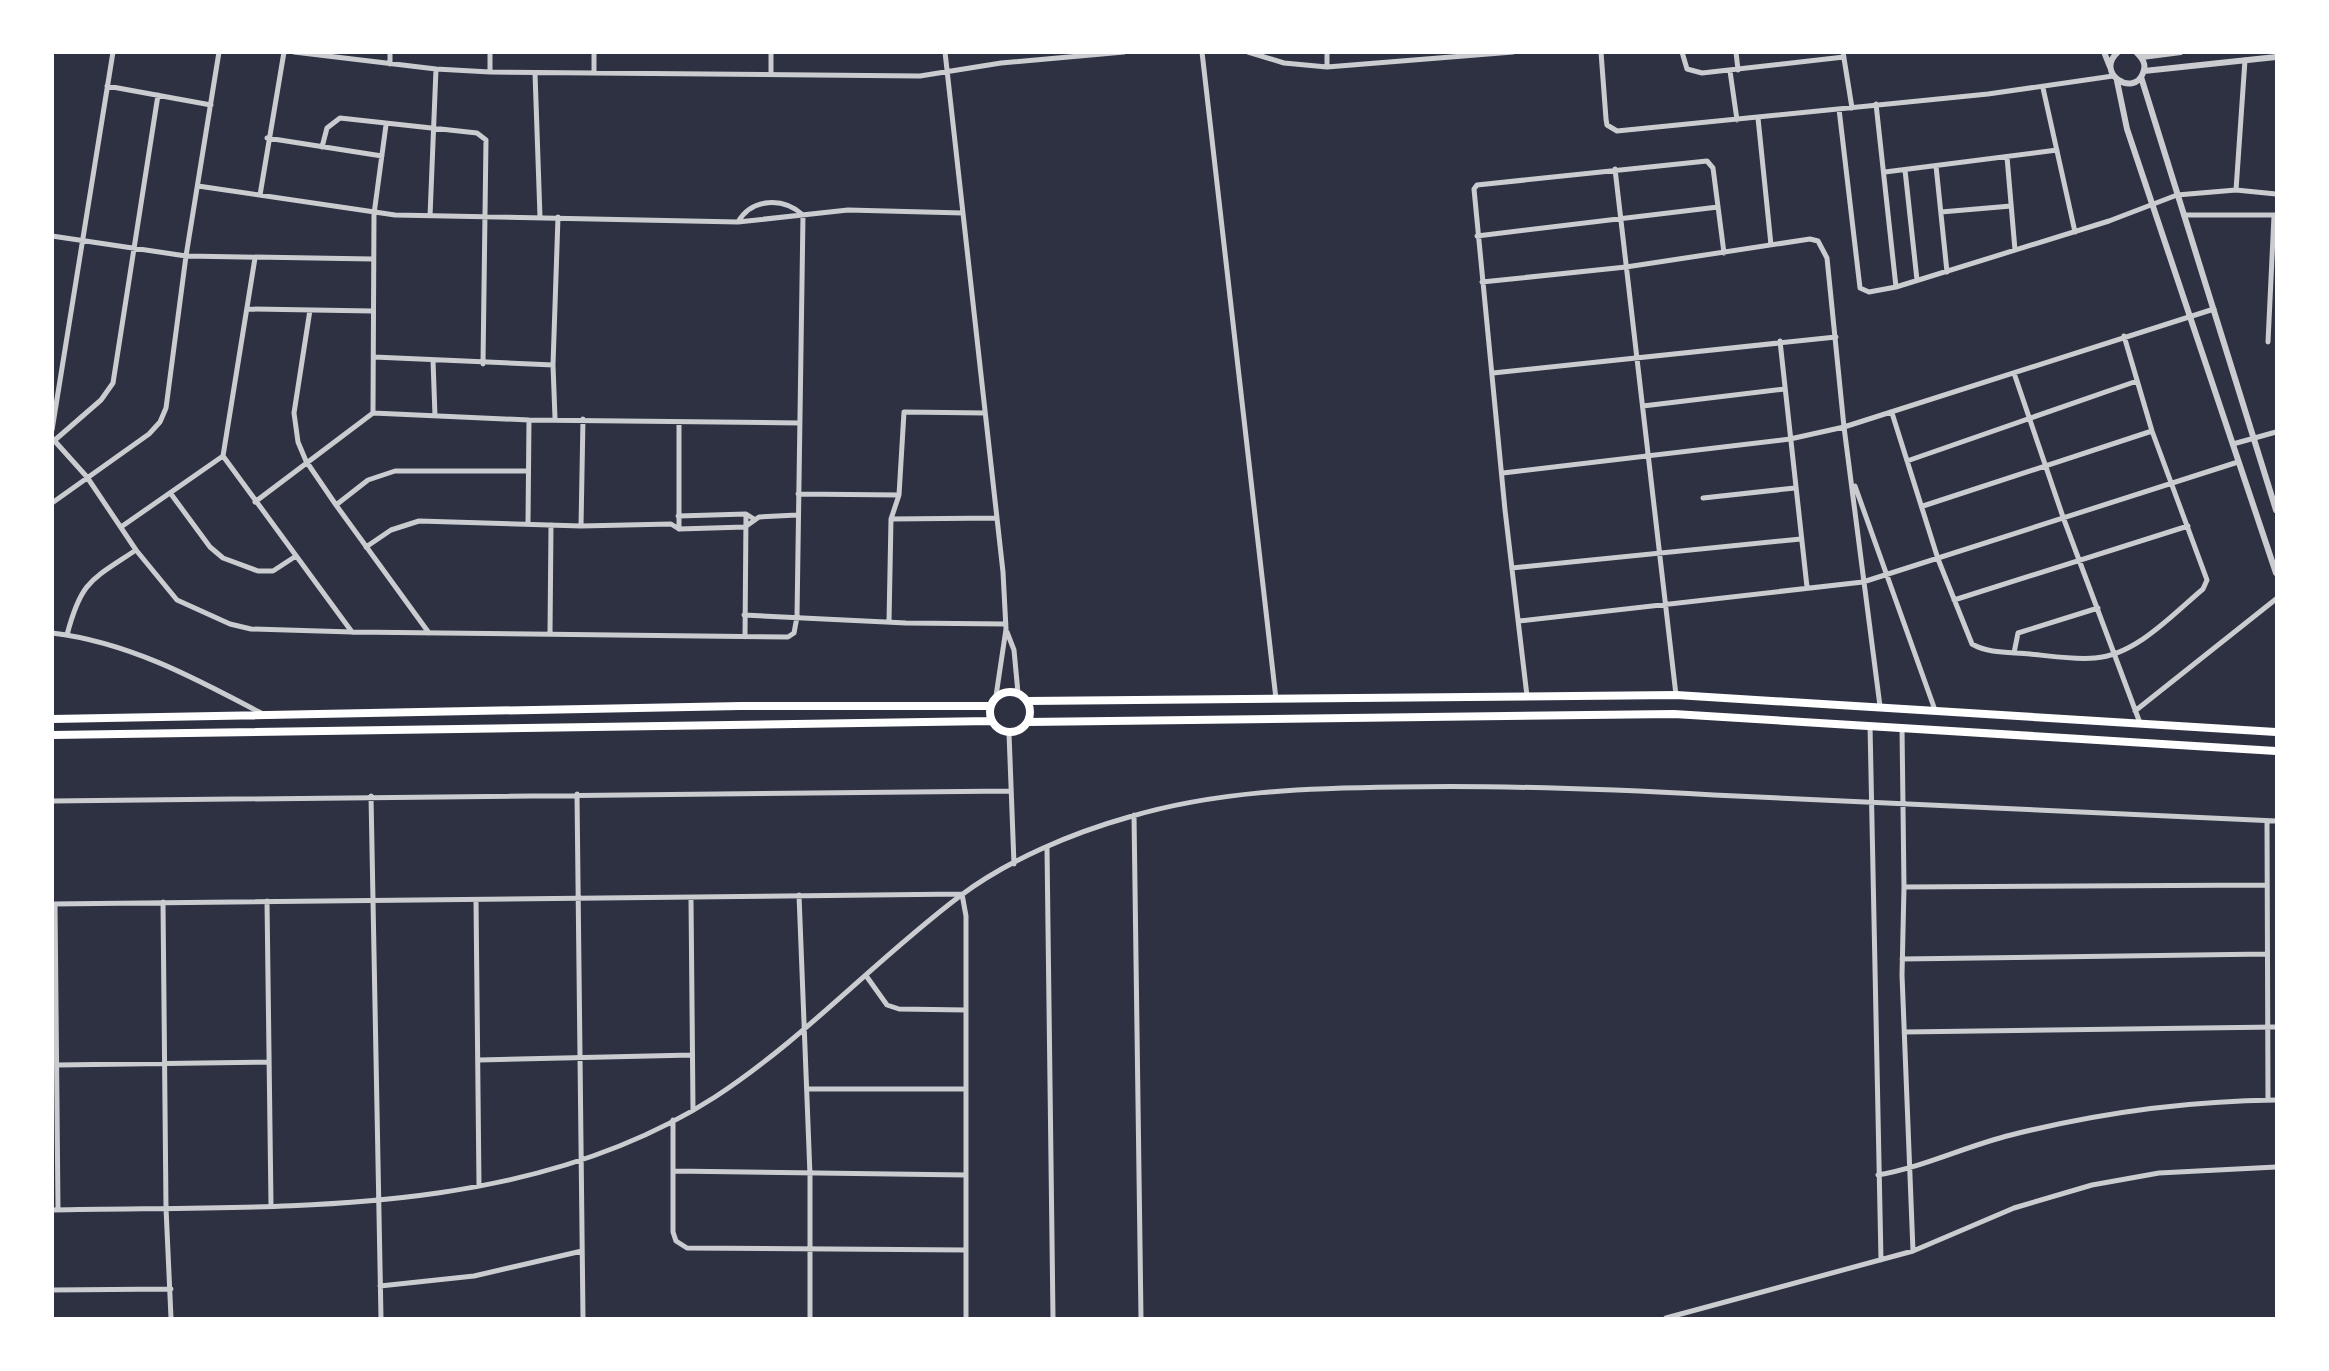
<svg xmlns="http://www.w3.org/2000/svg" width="2329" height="1371" font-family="'Exo 2',sans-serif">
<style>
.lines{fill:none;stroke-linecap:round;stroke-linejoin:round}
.minor{stroke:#caccd0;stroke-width:5}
.tertiary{stroke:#caccd0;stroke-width:6}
.primary{stroke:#fff;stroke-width:8}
</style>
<rect width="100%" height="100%" fill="#2d3142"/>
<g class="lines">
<path class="minor" d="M294,52L436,69L490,72L920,76L1001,63L1124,52
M490,52V72
M945,52L1003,572L1006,629L996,696
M1202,52L1276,699
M1248,52L1284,63L1327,67L1513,52
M1327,52V67
M1601,52L1606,119L1607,125L1617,131L1988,94L2113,76
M1682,52L1687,69L1702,73L1844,57
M1736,52L1738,70
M1843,52L1852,108
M390,64V52
M1730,71L1737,120
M535,73L540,217
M594,73V52
M771,74V52
M107,86L211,105
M2043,88L2075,232
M1876,104L1896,287
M1839,109L1860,288L1869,292L1896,287L2109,221L2177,195L2236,190L2245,60
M1758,118L1771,245
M267,138L382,156
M322,147L327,128L340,118L477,133L486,140L483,364
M2007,157L2015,250
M1936,166L1947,272
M1615,169L1676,695
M1905,170L1917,280
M1885,172L2057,150
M198,186L395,215L738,222L848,210L963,213
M2236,190L2276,194
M260,195L284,52
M1941,212L2011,206
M2184,215H2276
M430,216L436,69
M52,236L186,256L372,259
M1477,236L1718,207
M1482,282L1626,267L1810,239L1818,241L1827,258L1844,427L1880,706
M247,309L372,311
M310,310L294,413L298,442L306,461L336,505L429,633
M1780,341L1807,587
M2268,342L2274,216
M374,357L553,365
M433,360L435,416
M1493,373L1836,337
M2014,373L2063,517L2140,723
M1643,406L1785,389
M373,413L374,214L386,125
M1892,413L1938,559L1972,644C1989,654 2011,652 2030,654C2051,656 2074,660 2095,658C2136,655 2172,615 2203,589L2207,580L2152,431L2124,336
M555,418L553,365L558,217
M52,430L113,52
M52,438L87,477L136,550L177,600L230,624L251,629L352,632L788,637L794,633L797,617L803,215C783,197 752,198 738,222
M55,440L101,400L113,383L158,95
M2233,444L2276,432
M223,456L352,632
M223,456L255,258
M1907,461L2137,381
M1503,473L1790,439L1844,427L2214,309
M1855,486L1935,710
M171,494L210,547L223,558L258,571H273L296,556
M798,494L899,495
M1703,498L1795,488
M255,502L373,413L529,420L800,423
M52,503L149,434L160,422L166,408L186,256L219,52
M336,505L368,480L395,471H527
M1923,506L2152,431
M678,516L746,514L754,519
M891,519L997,518
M528,523L529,420
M581,526L583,419
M121,527L223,456
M679,529L745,527L759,517L797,515
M679,529V422
M366,547L391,530L419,521L581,526L671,524L679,529
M1512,568L1801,539
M1954,600L2188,526
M744,615L906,623L1006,624
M1519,621L1863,582L2238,462
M889,622L891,519L899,495L904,412L985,413
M1007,632L1014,650L1018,693
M52,633C128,642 195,678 261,713
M550,633L551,525
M67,635C81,581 91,580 136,550
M745,637L746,514
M2014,653L2018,633L2098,608
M1527,696L1505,510L1474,189L1477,185L1707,161L1713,168L1724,253
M2135,711L2276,599
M1870,725L1881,1260
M1902,727L1904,887L1902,975L1913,1251
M1009,733L1014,864
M577,794L583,1318
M371,796L381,1318
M52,801L1011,791
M1134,815L1141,1318
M2267,821L2268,1100
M1047,848L1053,1318
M1904,887L2267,885
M799,895L810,1175V1318
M691,898L693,1110
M476,900L479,1185
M267,901L271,1205
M163,902L166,1208L171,1318
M52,904L962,894L966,916V1318
M55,904L58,1209
M1902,959L2267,954
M867,977L887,1005L899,1009L966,1010
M1904,1032L2276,1027
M479,1060L692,1055
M58,1065L269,1062
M807,1089H966
M673,1120V1232L676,1241L687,1248L966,1250
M673,1171L966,1175
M1878,1175C1924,1167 1966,1146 2011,1135C2098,1113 2187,1101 2276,1100
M52,1210C273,1205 521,1222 715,1097C804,1039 875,960 960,896C1008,860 1072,833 1129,817C1216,791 1307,788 1397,787C1503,785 1608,789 1714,795C1901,804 2089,812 2276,821
M380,1286L474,1276L582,1251
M52,1290L171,1289
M1666,1318L1913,1251L2014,1208L2092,1185L2159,1173L2276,1167"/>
<path class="tertiary" d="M2104,52L2110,67
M2118,52C2094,73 2134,98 2143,73C2147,64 2142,58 2136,52
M2142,57L2181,52
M2144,71L2276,57
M2141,77L2276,510
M2117,81L2127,129L2276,573"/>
<path class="primary" d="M990 712a20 20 0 1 1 40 0a20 20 0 1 1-40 0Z
M1027,701L1676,695L2276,732
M52,719L741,706H990
M1028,722L1674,714L2276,751
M52,735L991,721"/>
</g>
<rect width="2329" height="1371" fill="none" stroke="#ffffff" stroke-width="108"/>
</svg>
